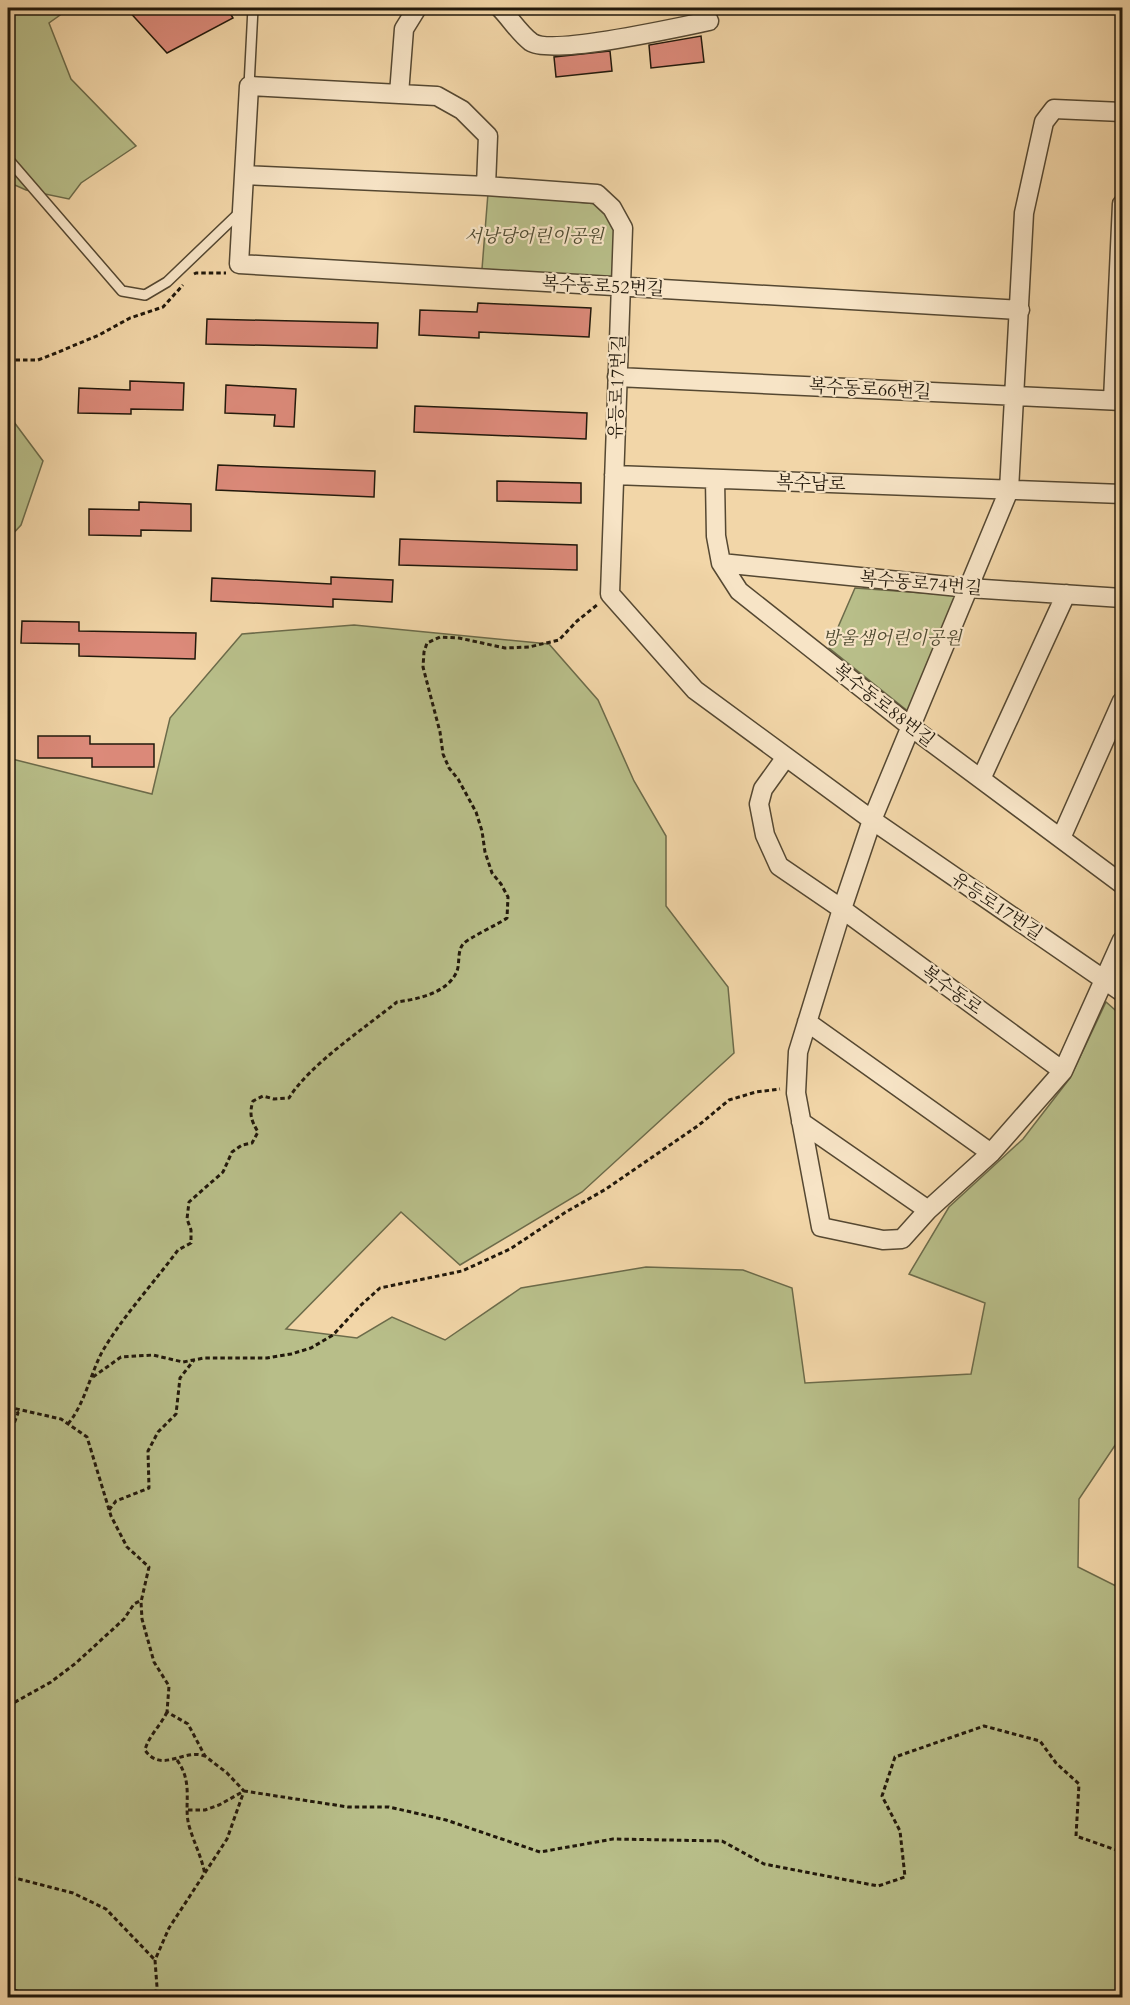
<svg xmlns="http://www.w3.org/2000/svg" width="1130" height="2005" font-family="Cardo,'Noto Serif KR',serif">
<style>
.green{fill:#b8be89;stroke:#6c6b4a;stroke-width:1.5}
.building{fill:#dc8a7a;stroke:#21180b;stroke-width:1.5}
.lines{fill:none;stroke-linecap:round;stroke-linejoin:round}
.service-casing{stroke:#554832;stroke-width:12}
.minor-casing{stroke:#554832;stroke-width:21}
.path{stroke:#21180b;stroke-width:3;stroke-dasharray:4.5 3;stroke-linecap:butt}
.service{stroke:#f7e4c6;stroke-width:9}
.minor{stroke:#f7e4c6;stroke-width:18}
.labels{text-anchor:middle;stroke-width:4.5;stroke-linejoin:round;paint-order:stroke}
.park-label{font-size:18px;font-style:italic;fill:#4e4a31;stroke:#f7e4c6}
.street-label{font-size:18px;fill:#21180b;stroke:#f7e4c6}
</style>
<rect width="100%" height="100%" fill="#f2d6a8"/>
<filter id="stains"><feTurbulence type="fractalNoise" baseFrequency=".00333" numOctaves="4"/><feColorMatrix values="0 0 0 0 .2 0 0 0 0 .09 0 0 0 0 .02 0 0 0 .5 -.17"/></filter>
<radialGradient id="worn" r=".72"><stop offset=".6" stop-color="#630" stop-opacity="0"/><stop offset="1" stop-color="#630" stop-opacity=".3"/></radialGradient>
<path class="green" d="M8,8H70L49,23L71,79L136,146L81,183L69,199L26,190L8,182Z
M488,193L597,204L617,229V280L482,269Z
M8,414L43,461L21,525L8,539Z
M855,588L965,596L909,712L829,648Z
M354,625L549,644L598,700L634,781L666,836V906L728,987L734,1053L582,1192L460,1265L401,1212L286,1329L357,1338L392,1317L445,1340L521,1288L646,1267L743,1270L792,1288L805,1383L971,1374L985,1303L909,1274L949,1207L1023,1139L1070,1078L1106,1002L1122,1016V1435L1079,1499L1078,1567L1122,1589V1997H8V758L152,794L170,718L242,634Z"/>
<path class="building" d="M126,8H227L233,18L167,53Z
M701,36L704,62L651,68L649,45Z
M610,51L612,71L556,77L554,57Z
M478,303L591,308L589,337L479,332V338L419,335L420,310L477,312Z
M207,319L378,323L377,348L206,344Z
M130,381L184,383L183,410L131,409V414L78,413L79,388L130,390Z
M226,385L296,389L294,427L274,426L275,415L225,413Z
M415,406L587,413L586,439L414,432Z
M218,465L375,471L374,497L216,490Z
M497,481L581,483V503L497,501Z
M139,502L191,504V531L141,530V536L89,535V509L139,510Z
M400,539L577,545V570L399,565Z
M331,577L393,580L392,602L333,599V607L211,601L212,578L331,584Z
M22,621L79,622V631L196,633L195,659L79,656V644L21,643Z
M38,736H90V744H154V767H92V758H38Z"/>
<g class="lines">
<defs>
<path id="service" d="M249,86L253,8
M8,159L122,291L145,295L167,282L240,212"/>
<path id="minor" d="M500,8C510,18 519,33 531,42C551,56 680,27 709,21
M399,94L404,29L417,8
M1122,112L1054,109L1044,122L1024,213L1009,490L872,820L842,909L798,1052L796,1093L821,1227L883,1240L902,1239L928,1210L991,1153L1063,1071L1122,940
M244,175L486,186L597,194L612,208L623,228L610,594L695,690L872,820L1122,992
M486,186L488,136L462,110L437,96L249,86L239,264L1020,310
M617,377L1122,401
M1113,400L1122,204
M614,475L1122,494
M715,479L716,536L721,563L739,591L911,727L1122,884
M721,563L969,588L1122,598
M786,757L763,789L759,804L765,835L779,866L842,909L1063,1071
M981,779L1066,594
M1061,838L1122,701
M807,1022L991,1153
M801,1122L928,1210"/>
</defs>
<use href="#service" class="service-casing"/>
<use href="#minor" class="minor-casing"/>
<path class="path" d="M194,274L196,273H226
M8,360H38L56,353L99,335L130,318L163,307L183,285
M93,1377L121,1357L153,1355L183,1362L204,1358H267L291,1354L311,1348L333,1335L360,1306L380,1288L462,1271L510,1249L566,1212L606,1189L699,1125L729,1100L756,1092L780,1089
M8,1407L61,1419L87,1437L111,1516L127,1547L149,1567L141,1602L142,1619L154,1662L169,1686L167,1712L188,1724L205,1756L227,1773L244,1791L227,1839L169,1928L155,1960L157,1987L154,1998
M68,1424C85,1403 90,1375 102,1352C123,1316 153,1284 178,1250L191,1243V1230L187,1219L189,1202L223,1172L232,1152L242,1145L252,1143L258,1132C251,1120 249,1114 253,1101L263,1096L274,1099L289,1098C309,1065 366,1027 397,1002C418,999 448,993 457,971C460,963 457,952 463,944C470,937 497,925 507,918L508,897L501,884L492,873L485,852L482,831L476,812L458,779L449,768L443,754L440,732L423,667L424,652L427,643L440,637L459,638L505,648L529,647L559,640L577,621L597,605
M8,1436L12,1429L18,1413L16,1409
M109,1510L116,1501L149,1488L148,1451L158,1432L176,1414L180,1378L194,1360
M8,1706L51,1682L76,1663L124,1619L134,1604L140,1601
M167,1712C161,1725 148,1737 145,1750C161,1774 185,1748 204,1756
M177,1760C195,1785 182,1806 190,1829C195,1845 202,1858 205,1875
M188,1810H205L219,1805L244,1791L348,1807H389L446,1820L540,1852L613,1839L722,1841L764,1864L878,1886L905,1877L900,1831L882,1796L895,1757L984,1726L1040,1741L1056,1763L1079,1784L1076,1836L1122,1852
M8,1875L11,1877L12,1886L8,1897
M11,1877L73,1893L106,1909L155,1960
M8,1987L19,1992L25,1998"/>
<use href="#service" class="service"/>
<use href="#minor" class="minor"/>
</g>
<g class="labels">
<g class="park-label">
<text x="534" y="242">서낭당어린이공원</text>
<text x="892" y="644">방울샘어린이공원</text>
</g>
<g class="street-label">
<text transform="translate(603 286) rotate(3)" y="6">복수동로52번길</text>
<text transform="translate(617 387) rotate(-88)" y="6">유등로17번길</text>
<text transform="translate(870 389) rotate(3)" y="6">복수동로66번길</text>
<text transform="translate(811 483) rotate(2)" y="6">복수남로</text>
<text transform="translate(921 583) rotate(5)" y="6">복수동로74번길</text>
<text transform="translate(884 705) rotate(38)" y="6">복수동로88번길</text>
<text transform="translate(997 906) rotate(34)" y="6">유등로17번길</text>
<text transform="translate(952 990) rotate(36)" y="6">복수동로</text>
</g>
</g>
<rect width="1130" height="2005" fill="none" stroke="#f2d6a8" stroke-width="30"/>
<rect x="9" y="9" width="1112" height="1987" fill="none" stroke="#21180b" stroke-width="3"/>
<rect x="15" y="15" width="1100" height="1975" fill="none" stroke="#21180b" stroke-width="1.5"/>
<rect width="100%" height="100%" filter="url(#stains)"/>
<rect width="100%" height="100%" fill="url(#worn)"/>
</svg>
